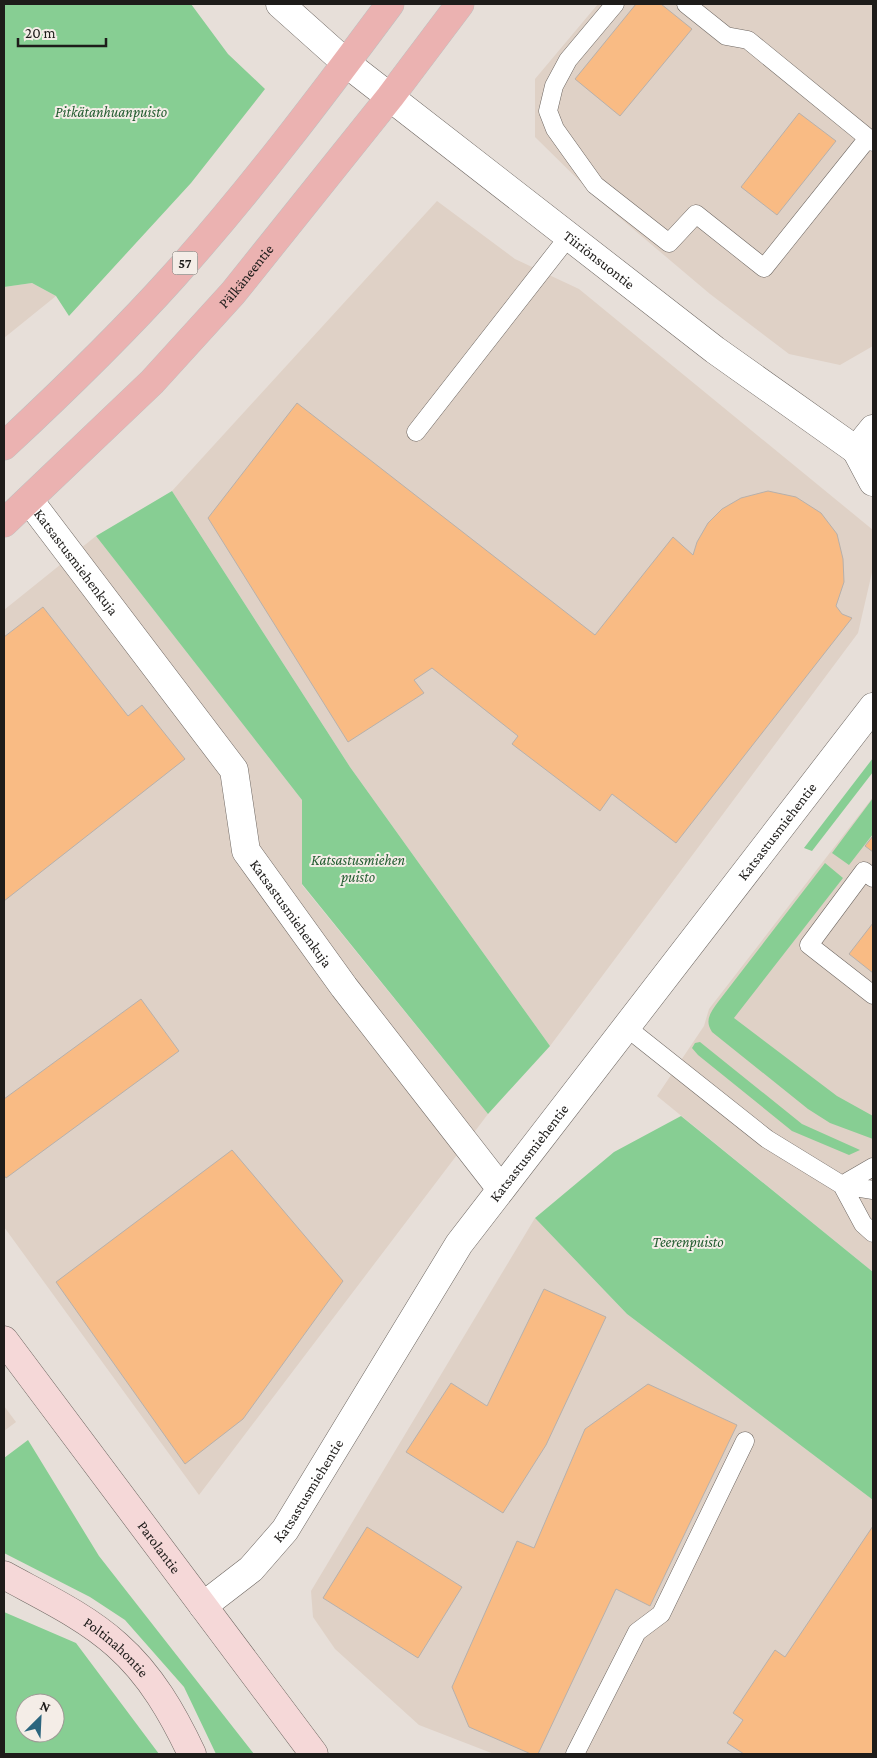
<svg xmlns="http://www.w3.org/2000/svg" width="877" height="1758" font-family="'Crimson Pro',serif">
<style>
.built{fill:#dfd1c6}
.green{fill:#87ce93;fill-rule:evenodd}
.building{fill:#f9bb84;stroke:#b7b0ab}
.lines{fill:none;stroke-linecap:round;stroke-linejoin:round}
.lane-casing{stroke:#6e6762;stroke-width:19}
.street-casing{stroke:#6e6762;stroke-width:29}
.secondary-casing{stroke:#6e6762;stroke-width:29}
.primary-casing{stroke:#c0bfbf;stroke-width:29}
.lane{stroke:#fff;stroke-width:18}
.street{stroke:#fff;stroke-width:28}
.secondary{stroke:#f5d8d8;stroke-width:28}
.primary{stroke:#ebb2b1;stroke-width:28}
.labels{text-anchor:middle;stroke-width:4;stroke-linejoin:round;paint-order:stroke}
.shield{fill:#f4ede7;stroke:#5e5b58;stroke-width:1}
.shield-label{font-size:14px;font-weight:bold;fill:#1e1c1a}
.park-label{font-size:15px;font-style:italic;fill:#225c30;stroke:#f4ede7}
.street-label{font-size:15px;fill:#1e1c1a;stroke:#f4ede7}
</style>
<rect width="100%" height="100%" fill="#e7dfd9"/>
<path class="built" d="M598,4H873V346L840,365L789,354L710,294L600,201L535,137V79Z
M437,201L515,259L579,289L873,530V568L858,633L550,1046L350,767L172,491Z
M32,283L56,296L4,338V287Z
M96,536L302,800V885L488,1114L199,1495L4,1227V610Z
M873,797V1272L657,1096L704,1026L709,1009Z
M535,1218L627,1314L873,1500V1754H494L419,1725L335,1649L313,1617L311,1591Z
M4,1406L16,1422L4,1431Z"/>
<path class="green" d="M4,4H191L228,54L265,89L191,183L69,316L56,296L32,283L4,287Z
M172,491L350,767L550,1046L488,1114L302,884V800L96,536Z
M873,758V772L812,851L804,848Z
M873,798V834L849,865L832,853Z
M825,863L843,878L734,1018L837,1096L873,1116V1139L830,1123L808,1109L712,1032C704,1020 711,1012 718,1002Z
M700,1042L802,1124L860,1150L849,1155L792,1131L698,1055L692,1048L695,1043Z
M681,1116L873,1272V1500L627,1314L535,1218L614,1152Z
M28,1440L99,1556L254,1754H216L184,1687L125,1620L90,1597L4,1553V1458Z
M4,1612L76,1643L159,1754H4ZM25,1703H55V1733H25Z"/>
<path class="building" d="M636,4H661L692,29L620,116L575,79Z
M799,113L836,141L777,215L741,187Z
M297,403L595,635L673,537L693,555L697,542L708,523L722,509L741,498L768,491L796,497L821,513L837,534L843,559L844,582L836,606L842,614L852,618L676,843L612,794L600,811L512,744L518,736L432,668L414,680L424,693L348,742L208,518Z
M43,607L128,716L142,705L185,759L4,901V637Z
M873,836V852L865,846Z
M873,923V973L849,954Z
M141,999L179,1051L6,1178L4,1175V1099Z
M232,1150L343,1281L243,1419L185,1464L56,1282Z
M544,1289L606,1317L546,1445L503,1513L406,1452L451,1383L487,1406Z
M648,1384L737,1425L650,1606L616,1589L538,1754H531L469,1727L452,1687L517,1541L534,1548L585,1429Z
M873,1526V1754H744L727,1743L743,1720L733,1713L775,1650L785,1657Z
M367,1527L462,1587L418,1658L323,1598Z"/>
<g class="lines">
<defs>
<path id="lane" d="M615,4L568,60L554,86L548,111L555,129L595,185L669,243L696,214L764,268L868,138
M686,4L726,36L748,40L873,142
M416,432L569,236
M873,878L864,871L809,945L873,995
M626,1027L767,1139L842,1185L863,1224L873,1233
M842,1185L873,1167
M842,1185L873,1190
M575,1754L637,1632L661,1614L745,1441"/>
<g id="street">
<path id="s1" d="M280,4L346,63L715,350L856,450L873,457"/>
<path d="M856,450L873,482"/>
<path d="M856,450L873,429"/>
<path id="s2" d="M29,500L234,770L246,851L344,987L501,1189"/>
<path id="s3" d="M203,1606L251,1569L285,1530L459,1244L873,707"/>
</g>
<g id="secondary">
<path id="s4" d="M4,1340L314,1754"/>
<path id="s5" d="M4,1575C42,1596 85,1616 117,1645C151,1675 173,1714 192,1754"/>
</g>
<g id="primary">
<path d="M4,446C62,392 120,336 173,277C250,191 321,97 390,4"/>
<path id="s6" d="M4,523L152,382L233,293L390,97L460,4"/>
</g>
</defs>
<use href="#lane" class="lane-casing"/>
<use href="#street" class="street-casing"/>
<use href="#secondary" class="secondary-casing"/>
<use href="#primary" class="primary-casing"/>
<use href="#lane" class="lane"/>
<use href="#street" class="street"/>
<use href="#secondary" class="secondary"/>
<use href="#primary" class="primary"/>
</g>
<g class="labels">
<rect class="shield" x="172.5" y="251.5" width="25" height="23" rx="4"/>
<g class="shield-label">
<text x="185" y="268">57</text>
</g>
<g class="park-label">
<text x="111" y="117">Pitkätanhuanpuisto</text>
<text x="358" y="865">Katsastusmiehen<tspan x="358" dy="17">puisto</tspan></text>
<text x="688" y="1247">Teerenpuisto</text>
</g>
<g class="street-label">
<text dy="5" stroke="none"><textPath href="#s1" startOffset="409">Tiiriönsuontie</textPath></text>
<text dy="5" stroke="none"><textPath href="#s6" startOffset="346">Pälkäneentie</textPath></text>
<text dy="5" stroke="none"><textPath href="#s2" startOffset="78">Katsastusmiehenkuja</textPath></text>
<text dy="5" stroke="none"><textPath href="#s3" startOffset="968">Katsastusmiehentie</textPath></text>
<text dy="5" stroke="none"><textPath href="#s2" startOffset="498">Katsastusmiehenkuja</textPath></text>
<text dy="5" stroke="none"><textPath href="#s3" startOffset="562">Katsastusmiehentie</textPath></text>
<text dy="5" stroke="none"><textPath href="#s3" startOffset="158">Katsastusmiehentie</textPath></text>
<text dy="5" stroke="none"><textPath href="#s4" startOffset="259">Parolantie</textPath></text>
<text dy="5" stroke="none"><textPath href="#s5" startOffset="134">Poltinahontie</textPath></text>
</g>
</g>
<rect width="877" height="1758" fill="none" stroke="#1e1c1a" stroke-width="10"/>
<g transform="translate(40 1718) rotate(24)"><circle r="24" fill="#f4ede7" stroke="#9e9995"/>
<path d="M0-4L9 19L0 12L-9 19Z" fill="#2b657e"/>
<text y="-8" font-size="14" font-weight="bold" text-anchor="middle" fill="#1e1c1a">N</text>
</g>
<path d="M18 38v8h88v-8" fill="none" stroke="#1e1c1a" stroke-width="2.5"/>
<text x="25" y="38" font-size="15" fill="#1e1c1a" stroke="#f4ede7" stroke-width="4" paint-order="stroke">20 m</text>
</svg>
